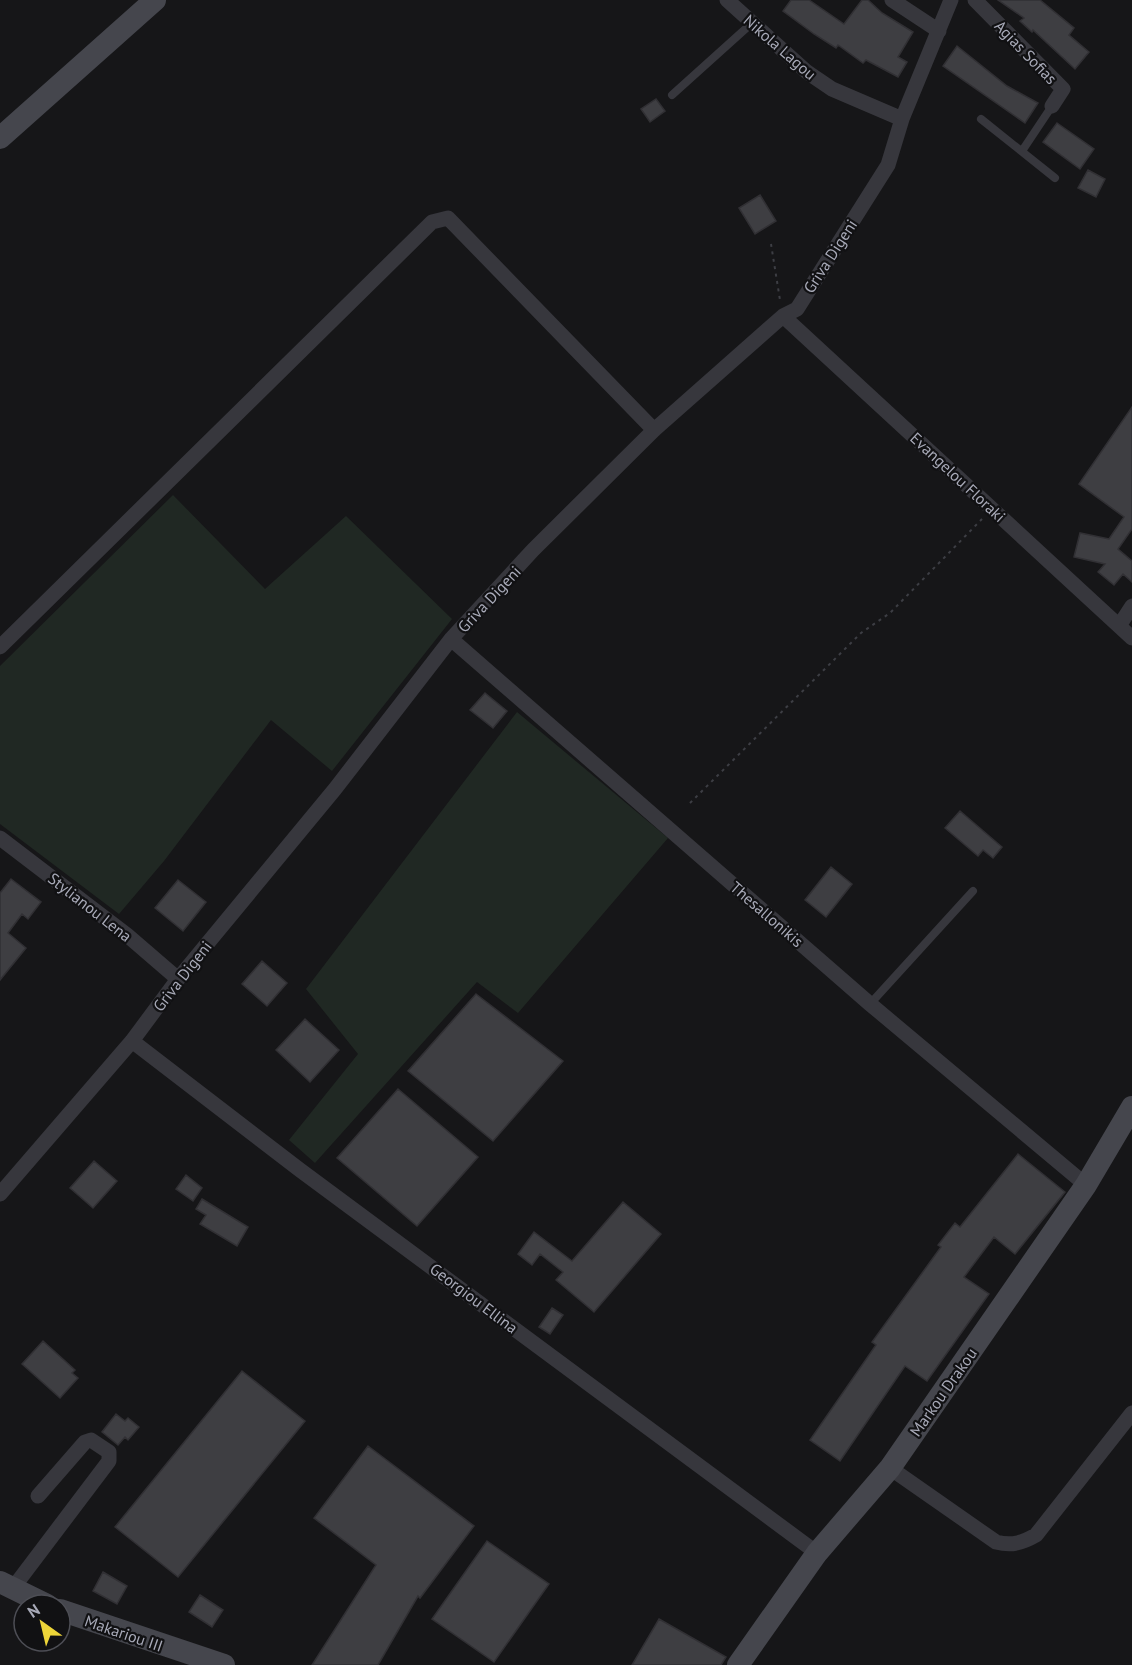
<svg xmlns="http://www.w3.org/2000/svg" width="1132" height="1665" font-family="'PT Sans',sans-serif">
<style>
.green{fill:#202823}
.building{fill:#3e3e42;stroke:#313034;stroke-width:1.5}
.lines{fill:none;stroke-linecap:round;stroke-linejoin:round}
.path{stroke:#3d3e44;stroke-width:2;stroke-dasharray:3 4.5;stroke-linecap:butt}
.lane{stroke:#37373d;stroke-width:8}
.street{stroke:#37373d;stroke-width:15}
.secondary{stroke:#45464d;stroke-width:22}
.labels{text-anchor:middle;stroke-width:4.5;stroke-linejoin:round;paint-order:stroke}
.street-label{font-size:16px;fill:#a8aab8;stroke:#111113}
</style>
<rect width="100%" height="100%" fill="#161618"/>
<path class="green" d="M173,495L265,589L346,516L452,619L332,771L271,720L164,861L119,914L0,824V666Z
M517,712L668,838L518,1013L477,982L315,1163L289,1140L358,1054L306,989Z"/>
<path class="building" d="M791,0H809L844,24L862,0H868L882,13L913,32L898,57L907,62L898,77L866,60L863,63L838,45L836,48L814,34L783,11Z
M998,0H1040L1074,28L1069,35L1089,52L1075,69L1033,30L1032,32L1020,21L1024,18Z
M957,46L1007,86L1038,103L1025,123L943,66Z
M656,99L665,111L650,122L641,109Z
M1057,123L1094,149L1080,169L1043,142Z
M1088,170L1105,179L1096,197L1078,188Z
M760,195L776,221L755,234L739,208Z
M1132,407V529L1118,549L1132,561V582L1123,574L1114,585L1098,572L1105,564L1074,557L1080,533L1109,539L1124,517L1079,484Z
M485,693L507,711L493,728L470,710Z
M960,811L1002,847L993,858L983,850L978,856L945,828Z
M831,867L852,884L826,917L805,900Z
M11,879L41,902L28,919L22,914L8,933L26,948L0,980V893Z
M178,880L206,902L183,931L155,908Z
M262,961L287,983L267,1006L242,984Z
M476,994L563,1061L493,1141L408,1071Z
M305,1019L339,1050L310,1082L276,1050Z
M398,1089L478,1157L417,1226L337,1158Z
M1018,1154L1065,1192L1015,1254L994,1237L964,1277L989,1294L927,1381L905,1366L840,1461L810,1440L876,1345L872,1342L941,1247L938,1245L955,1223L960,1227Z
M94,1161L117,1181L93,1208L70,1188Z
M186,1175L202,1188L193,1201L176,1189Z
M202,1199L248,1227L237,1246L200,1224L206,1215L196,1209Z
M623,1202L661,1234L594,1312L556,1280L563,1272L540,1254L532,1265L518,1254L534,1232L572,1261Z
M552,1308L563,1315L550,1334L539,1327Z
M43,1341L75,1370L72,1373L78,1378L60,1398L22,1364Z
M242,1371L305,1421L178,1577L115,1527Z
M116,1414L125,1421L128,1418L139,1427L128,1440L125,1437L118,1445L102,1432Z
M368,1446L474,1526L420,1598L418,1596L378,1665H312L376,1565L314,1518Z
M487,1541L549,1584L494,1662L432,1619Z
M103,1572L127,1586L117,1604L93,1591Z
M200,1595L223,1610L212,1627L189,1612Z
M659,1619L726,1657L721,1665H632Z"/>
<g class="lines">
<path class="path" d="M771,244L780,300
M690,803L861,633L890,613L982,519"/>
<path class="lane" d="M672,95L752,23
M981,119L1055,178
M1022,151L1052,106
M870,1004L973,891"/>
<path class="street" d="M727,0L807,72L832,89L902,119
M892,0L939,31
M975,0L1063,89L1052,106
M783,316L1132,638
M1119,626L1132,606
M451,639L870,1004L1086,1185
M0,647L432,222L448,218L654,430
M0,838L127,935L178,979
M132,1041L300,1170L817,1553
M0,1194L132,1041L178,979L335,789L451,639L533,550L654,430L783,316L797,309L888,165L902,119L951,0
M890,1468L996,1542C1012,1546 1022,1543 1036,1535L1132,1413
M13,1588L109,1461V1452L91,1440L85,1442L38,1496"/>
<path class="secondary" d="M0,138L155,0
M0,1582L47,1605
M60,1610L224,1665
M738,1665L817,1553L890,1468L1086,1185L1132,1107"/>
</g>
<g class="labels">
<g class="street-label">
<text transform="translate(780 47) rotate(41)" y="6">Nikola Lagou</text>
<text transform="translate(1026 52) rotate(46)" y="6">Agias Sofias</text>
<text transform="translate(830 256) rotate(-57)" y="6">Griva Digeni</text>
<text transform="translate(958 477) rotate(43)" y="6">Evangelou Floraki</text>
<text transform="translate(489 599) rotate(-47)" y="6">Griva Digeni</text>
<text transform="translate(90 907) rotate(38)" y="6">Stylianou Lena</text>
<text transform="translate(767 914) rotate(41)" y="6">Thesallonikis</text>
<text transform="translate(182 976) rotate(-52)" y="6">Griva Digeni</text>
<text transform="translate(474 1298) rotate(37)" y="6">Georgiou Ellina</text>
<text transform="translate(943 1392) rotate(-55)" y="6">Markou Drakou</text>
<text transform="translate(124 1633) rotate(19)" y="6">Makariou III</text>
</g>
</g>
<g transform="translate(42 1623) rotate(326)"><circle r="28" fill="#111113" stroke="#4d4e55" stroke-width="1.5"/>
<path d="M0-4.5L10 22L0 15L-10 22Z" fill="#edd539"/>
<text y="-9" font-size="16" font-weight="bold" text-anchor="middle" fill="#a8aab8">N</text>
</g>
</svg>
